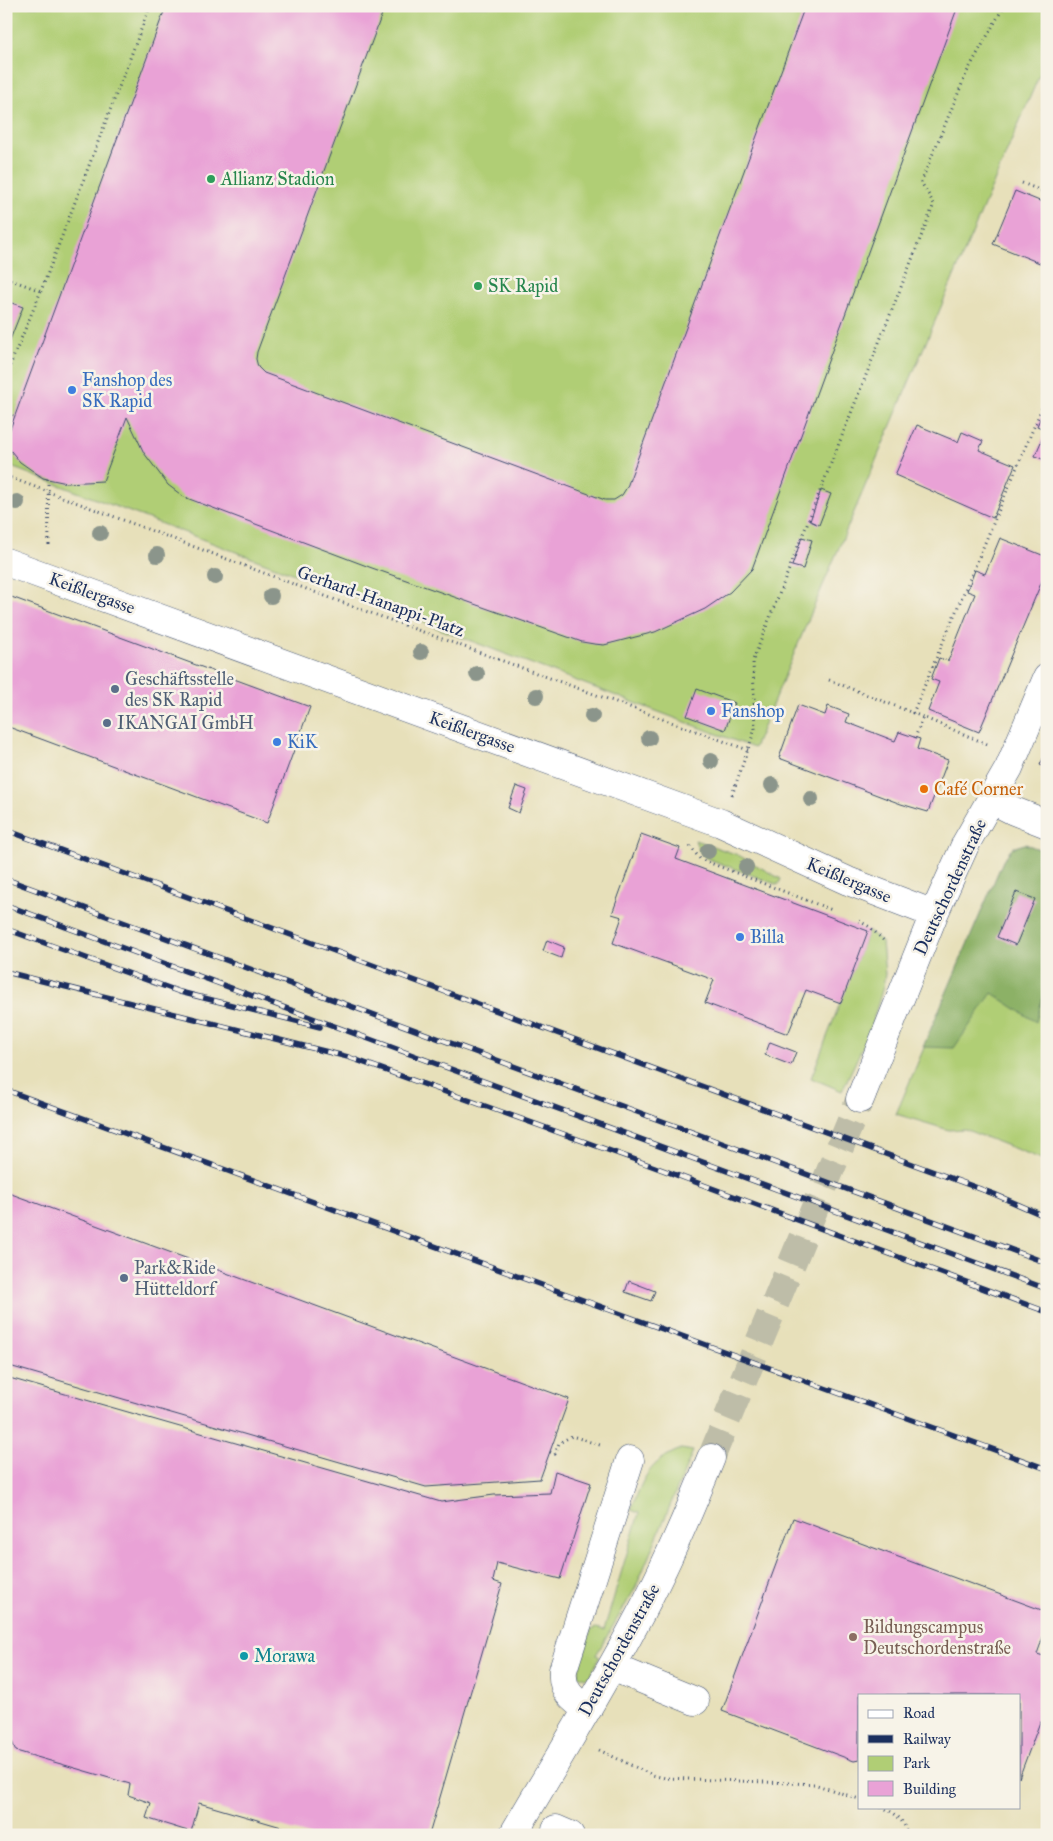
<svg xmlns="http://www.w3.org/2000/svg" width="1053" height="1841" font-family="'IM FELL Great Primer',serif">
<style>
.green{fill:#b0ce75;stroke:#667e6a}
.forest{fill:#8cb166;stroke:#547062}
.building{fill:#e9a2d6}
.lines{fill:none;stroke-linecap:round;stroke-linejoin:round}
.minor-tunnel{stroke:#bebda8;stroke-width:28;stroke-dasharray:28 14;stroke-linecap:butt}
.minor-casing{stroke:#3a4a6c;stroke-width:29}
.path{stroke:#3a4a6c;stroke-width:3;stroke-dasharray:1 4;stroke-linecap:butt}
.minor{stroke:#fff;stroke-width:28}
.rail-casing{stroke:#1b2f5e;stroke-width:5.5}
.rail{stroke:#f7f3e8;stroke-width:4;stroke-dasharray:11;stroke-linecap:butt}
.tree{fill:#8b958b}
.leisure-dot{fill:#2e9e5b;stroke:#f7f3e8;stroke-width:2}
.shop-dot{fill:#3f7fe0;stroke:#f7f3e8;stroke-width:2}
.service-dot{fill:#5c6f8a;stroke:#f7f3e8;stroke-width:2}
.food-dot{fill:#e8710a;stroke:#f7f3e8;stroke-width:2}
.education-dot{fill:#8d6e63;stroke:#f7f3e8;stroke-width:2}
.culture-dot{fill:#0f9aa8;stroke:#f7f3e8;stroke-width:2}
.labels{text-anchor:middle;stroke-width:5;stroke-linejoin:round;paint-order:stroke}
.leisure-label{font-size:18px;fill:#27864d;stroke:#f7f3e8;text-anchor:start}
.shop-label{font-size:18px;fill:#366cbe;stroke:#f7f3e8;text-anchor:start}
.street-label{font-size:18px;fill:#1b2f5e;stroke:#f7f3e8}
.service-label{font-size:18px;fill:#4e5e75;stroke:#f7f3e8;text-anchor:start}
.food-label{font-size:18px;fill:#c56008;stroke:#f7f3e8;text-anchor:start}
.education-label{font-size:18px;fill:#785e54;stroke:#f7f3e8;text-anchor:start}
.culture-label{font-size:18px;fill:#0d838f;stroke:#f7f3e8;text-anchor:start}
</style>
<rect width="100%" height="100%" fill="#f7f3e8"/>
<filter id="ink" filterUnits="userSpaceOnUse"><feTurbulence type="fractalNoise" baseFrequency=".02" numOctaves="2"/><feDisplacementMap in="SourceGraphic" scale="10" xChannelSelector="R" yChannelSelector="G"/><feConvolveMatrix kernelMatrix="1 2 1 2 8 2 1 2 1" color-interpolation-filters="sRGB"/></filter>
<filter id="wash" filterUnits="userSpaceOnUse"><feTurbulence type="fractalNoise" baseFrequency=".0096" numOctaves="4" result="noise"/><feDisplacementMap in="SourceGraphic" scale="20" xChannelSelector="R" yChannelSelector="G"/><feGaussianBlur stdDeviation="1.12" result="paint"/><feColorMatrix in="noise" values="0 0 0 0 0 0 0 0 0 0 0 0 0 0 0 0 0 1.4 0 .05"/><feComposite in="paint" operator="in"/></filter>
<g filter="url(#wash)">
<rect width="100%" height="100%" fill="#e7e0ba"/>
<path class="green" d="M6,6H1047V57L754,748L6,465Z
M695,840L738,855L781,879L778,885L706,858L698,849Z
M1025,844L1047,852V1161L964,1129L949,1130L896,1114L1003,861L1012,848Z
M868,931L882,942L885,974L883,987L869,1033L842,1091L811,1078Z
M681,1449L693,1451L636,1587L596,1655L600,1657L590,1676L585,1678L578,1675V1672L591,1630L596,1628L604,1630L639,1513L631,1510C643,1479 648,1462 681,1449Z"/>
<path class="forest" d="M1025,844L1047,852V981L1036,1022L992,993L954,1048L923,1047L1003,861L1012,848Z"/>
<g id="blocks">
<path class="building" d="M166,6H385L257,352L256,359L258,367L264,373L605,500H614L622,495L627,487L805,6H958L752,569L730,592L705,609L655,632L604,645L594,644L582,642L372,568L184,497L168,485L144,453L127,417L103,481L67,483L43,478L20,462L6,445V440Z
M1015,191L1047,204V266L993,244Z
M6,301L23,307L6,350Z
M1045,407H1047V461L1035,456L1046,430L1037,426Z
M917,425L958,442L962,432L983,441L979,450L1015,465L993,518L895,475Z
M821,490L831,494L819,525L810,521Z
M802,537L812,540L803,569L792,566Z
M1000,538L1047,557V569L979,732L928,711L939,682L931,679L939,658L948,661L975,594L967,591L975,570L985,574Z
M6,595L310,707L267,823L6,726Z
M697,689L735,703L725,730L687,716Z
M798,705L825,715L828,706L849,714L846,722L895,741L899,732L920,739L917,749L948,760L928,812L901,804L779,758Z
M1047,750V768L1040,765Z
M516,786L527,790L519,813L508,808Z
M641,834L680,848L676,859L868,931L841,1003L806,990L788,1034L705,1003L714,980L613,943L622,917L612,914Z
M1016,892L1035,899L1016,945L997,937Z
M547,940L564,947L561,958L543,951Z
M770,1042L796,1052L791,1065L765,1055Z
M6,1192L569,1399L540,1479L426,1487L6,1365Z
M629,1281L655,1291L651,1301L625,1292Z
M6,1377L441,1502L494,1495L550,1493L555,1471L591,1483L560,1579L497,1563L493,1581L502,1584L429,1835H309L199,1803L191,1832L146,1818L151,1803L128,1795L130,1784L16,1751L6,1728Z
M793,1518L1047,1612V1626L1037,1654L1047,1657V1724L1040,1722L1019,1778V1695H859V1760L854,1761L722,1711Z"/>
</g>
</g>
<g filter="url(#ink)">
<use href="#blocks" fill-opacity="0" stroke="#3a4a6c" stroke-width="1"/>
<g class="lines">
<path class="minor-tunnel" d="M711,1458L860,1099"/>
<defs>
<path id="minor" d="M6,562L721,823L848,881L934,914
M992,800L1014,811L1047,824
M860,1099L934,914L966,843L1009,768L1047,678
M612,1667L695,1701
M588,1709C572,1700 561,1690 563,1670L630,1460
M556,1829L570,1835
M513,1835C554,1764 597,1696 635,1624C664,1571 688,1515 711,1458"/>
</defs>
<use href="#minor" class="minor-casing"/>
<path class="path" d="M1022,183L1047,193
M6,278L41,291
M6,375L41,291L150,6
M6,407L14,418
M6,476L357,608L748,750
M48,479L49,546
M829,680L913,713
M915,738L923,717
M987,744L913,713L1047,396
M732,795L755,729L753,660L934,204L921,182L967,72L1004,6
M690,846L700,859L832,910
M859,921L870,927L884,941
M550,1452L555,1454L559,1443L572,1436L603,1446
M599,1750L652,1775L665,1778L814,1784L859,1799
M881,1807C896,1813 904,1820 908,1835"/>
<use href="#minor" class="minor"/>
<defs>
<path id="rail" d="M6,830L994,1194L1047,1217
M6,879L1047,1263
M6,905L1047,1289
M6,929L180,992L320,1027
M6,972L348,1057L633,1159L1047,1312
M6,1090L1047,1469"/>
</defs>
<use href="#rail" class="rail-casing"/>
<use href="#rail" class="rail"/>
</g>
<g class="tree">
<circle cx="17" cy="502" r="8"/>
<circle cx="100" cy="533" r="8"/>
<circle cx="157" cy="555" r="8"/>
<circle cx="215" cy="577" r="8"/>
<circle cx="271" cy="596" r="8"/>
<circle cx="421" cy="652" r="8"/>
<circle cx="477" cy="674" r="8"/>
<circle cx="536" cy="696" r="8"/>
<circle cx="592" cy="716" r="8"/>
<circle cx="649" cy="738" r="8"/>
<circle cx="711" cy="761" r="8"/>
<circle cx="772" cy="785" r="8"/>
<circle cx="811" cy="799" r="8"/>
<circle cx="708" cy="851" r="8"/>
<circle cx="746" cy="867" r="8"/>
</g>
</g>
<g class="leisure-dot">
<circle cx="211" cy="179" r="5"/>
<circle cx="478" cy="286" r="5"/>
</g>
<g class="shop-dot">
<circle cx="72" cy="390" r="5"/>
<circle cx="711" cy="711" r="5"/>
<circle cx="277" cy="742" r="5"/>
<circle cx="740" cy="937" r="5"/>
</g>
<g class="service-dot">
<circle cx="115" cy="689" r="5"/>
<circle cx="107" cy="723" r="5"/>
<circle cx="124" cy="1278" r="5"/>
</g>
<circle class="food-dot" cx="924" cy="789" r="5"/>
<circle class="education-dot" cx="853" cy="1637" r="5"/>
<circle class="culture-dot" cx="244" cy="1656" r="5"/>
<g class="labels">
<g class="leisure-label">
<text x="221" y="185">Allianz Stadion</text>
<text x="488" y="292">SK Rapid</text>
</g>
<g class="shop-label">
<text x="82" y="386">Fanshop des<tspan x="82" dy="21">SK Rapid</tspan></text>
<text x="721" y="717">Fanshop</text>
<text x="287" y="748">KiK</text>
<text x="750" y="943">Billa</text>
</g>
<g class="street-label">
<text transform="translate(92 593) rotate(20)" y="6">Keißlergasse</text>
<text transform="translate(381 601) rotate(20)" y="6">Gerhard-Hanappi-Platz</text>
<text transform="translate(472 732) rotate(20)" y="6">Keißlergasse</text>
<text transform="translate(849 880) rotate(23)" y="6">Keißlergasse</text>
<text transform="translate(950 887) rotate(-65)" y="6">Deutschordenstraße</text>
<text transform="translate(619 1650) rotate(-61)" y="6">Deutschordenstraße</text>
</g>
<g class="service-label">
<text x="125" y="685">Geschäftsstelle<tspan x="125" dy="21">des SK Rapid</tspan></text>
<text x="117" y="729">IKANGAI GmbH</text>
<text x="134" y="1274">Park&amp;Ride<tspan x="134" dy="21">Hütteldorf</tspan></text>
</g>
<g class="food-label">
<text x="934" y="795">Café Corner</text>
</g>
<g class="education-label">
<text x="863" y="1633">Bildungscampus<tspan x="863" dy="21">Deutschordenstraße</tspan></text>
</g>
<g class="culture-label">
<text x="254" y="1662">Morawa</text>
</g>
</g>
<rect width="1053" height="1841" fill="none" stroke="#f7f3e8" stroke-width="25"/>
<rect x="858" y="1694" width="162" height="115" fill="#f7f3e8" stroke="#9fa5b1"/>
<rect x="868" y="1710" width="25" height="8" fill="#ffffff" stroke="#9fa5b1"/>
<text x="903" y="1718" font-size="15" fill="#1b2f5e">Road</text>
<rect x="868" y="1735" width="25" height="8" fill="#1b2f5e" stroke="#9fa5b1"/>
<text x="903" y="1744" font-size="15" fill="#1b2f5e">Railway</text>
<rect x="868" y="1756" width="25" height="15" fill="#b0ce75" stroke="#9fa5b1"/>
<text x="903" y="1768" font-size="15" fill="#1b2f5e">Park</text>
<rect x="868" y="1781" width="25" height="15" fill="#e9a2d6" stroke="#9fa5b1"/>
<text x="903" y="1794" font-size="15" fill="#1b2f5e">Building</text>
</svg>
